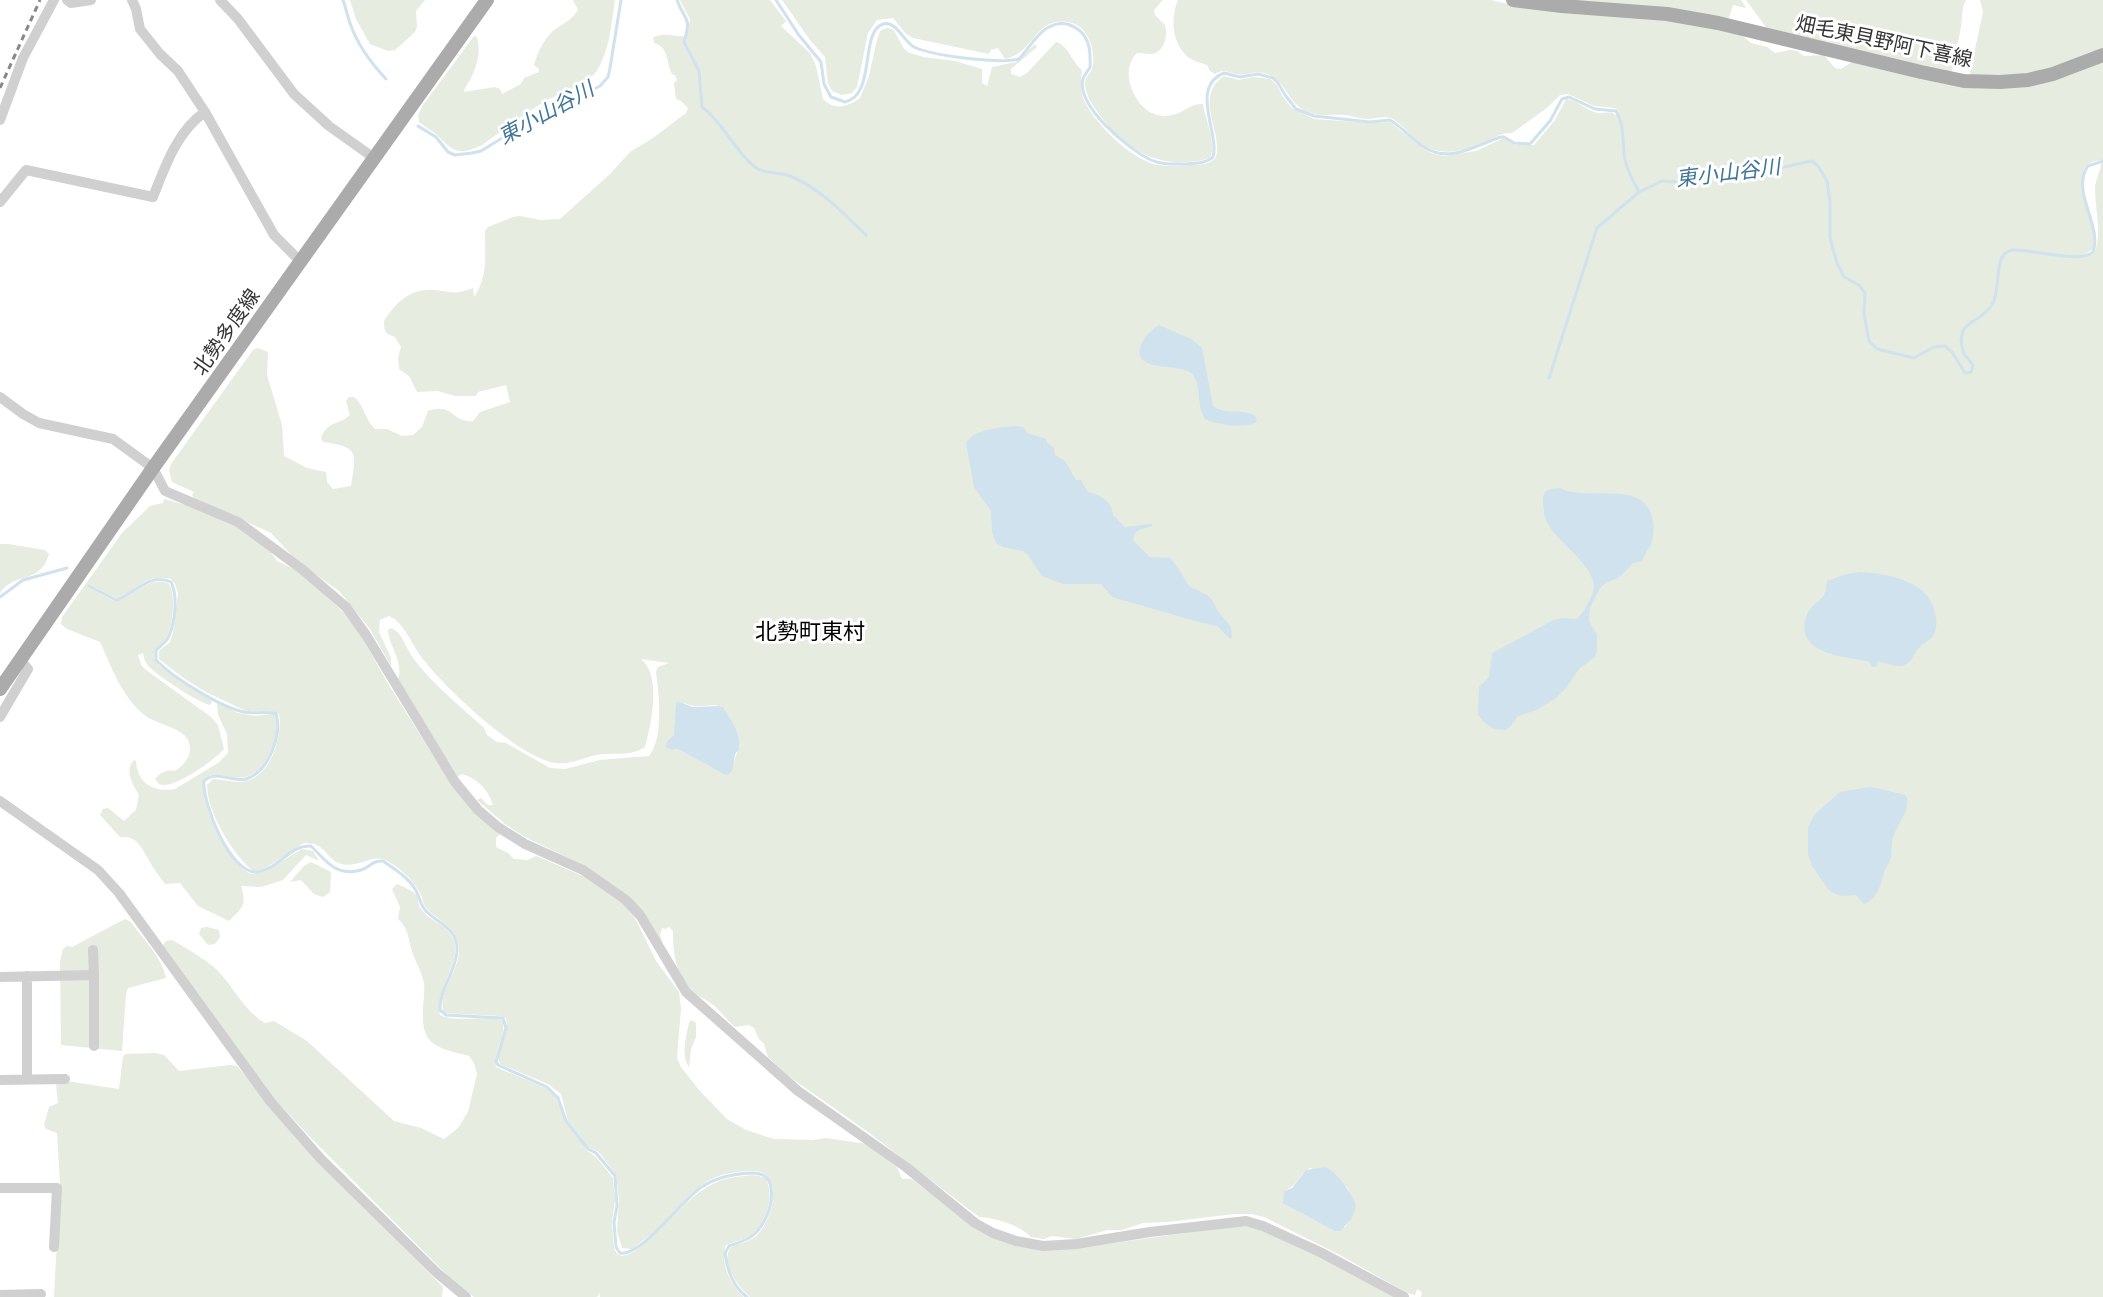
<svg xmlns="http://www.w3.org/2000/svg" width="2103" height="1297" font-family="Poppins,'Noto Sans JP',sans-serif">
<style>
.green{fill:#e6ecdf;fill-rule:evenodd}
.water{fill:#cfe2ee}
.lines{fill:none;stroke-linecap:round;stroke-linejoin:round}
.stream{stroke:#cfe2ee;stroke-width:3}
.minor{stroke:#d0d0d0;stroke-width:10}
.major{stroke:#ababab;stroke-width:14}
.rail{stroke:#888;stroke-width:3;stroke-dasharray:6 4.5;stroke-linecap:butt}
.labels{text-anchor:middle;stroke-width:6;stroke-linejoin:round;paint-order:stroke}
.street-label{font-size:20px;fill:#333;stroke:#fff}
.water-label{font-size:21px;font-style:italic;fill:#3f7597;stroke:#fff}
.quarter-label{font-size:22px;fill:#000;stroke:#fff}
</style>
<rect width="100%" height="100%" fill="#fff"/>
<path class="green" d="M350,0H425L416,11L417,27L415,32L395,50L388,51L370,44L356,19Z
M573,0H615C611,24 610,51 596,72C584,88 560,92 544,102C522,115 502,131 482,145C460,155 455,153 439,137C433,131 425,127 419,122L418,115L423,105L474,36L477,37C481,51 477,67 470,80C467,85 465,86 464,92L495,87L500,89L502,94L521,84L524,78L539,72L538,68L534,65C538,51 545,36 557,28C567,21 570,21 578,10Z
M680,0H770L786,21L781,26L810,53L816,66L823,99C836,111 847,107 860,98L869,76L877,40L880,31L883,29L888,28L894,30L904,49L910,53L923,57L955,61L982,69V83L987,86L992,67L1016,62L1035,44L1037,47L1011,69V74L1020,77L1027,73L1056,42C1069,46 1071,61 1082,70C1081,80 1080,88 1083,98C1093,122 1128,156 1153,164C1165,167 1178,166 1190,165C1200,165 1210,165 1216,157C1223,131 1193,97 1224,76L1239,80L1254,77L1270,79L1277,85L1283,97L1292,108L1314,119L1371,123L1390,122L1424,149L1433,154L1444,156L1476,151L1504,138L1515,145H1534L1555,120L1566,99C1578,100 1586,111 1598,113C1603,113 1607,112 1613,113L1615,115L1619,112L1615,108L1594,106L1568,94L1560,95L1547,108L1512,133C1501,132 1492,139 1482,144C1468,150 1446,155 1432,149C1415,143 1406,126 1391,118C1383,116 1376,119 1368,119C1360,119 1353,116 1345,115C1332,114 1320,117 1308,112C1286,103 1287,79 1264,73C1254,70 1246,76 1237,74C1228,73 1224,68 1215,74L1210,71L1207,65C1201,63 1194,61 1189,58C1172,44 1170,19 1178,0H1491L1521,7L1663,19L1740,34L1751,43L1767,47L1775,53L1790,50L1797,51L1804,56L1824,55L1835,68L1841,69L1852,62C1918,77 1984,99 2052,81C2069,76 2086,69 2103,61V160C2057,162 2103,221 2095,245C2093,251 2086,253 2081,257L2094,253C2103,235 2095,211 2095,189C2095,180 2101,172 2101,162H2103V1297H1421L1422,1292L1417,1289L1415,1295L1407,1293L1340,1255L1264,1217L1251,1214H1235L1167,1222L1143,1223L1122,1230H1108L1075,1239L1052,1236L1044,1239L1031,1237C1022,1226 993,1217 979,1217L868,1132L787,1075L768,1057L764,1044L759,1039L754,1028L749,1025L735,1027C727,1020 720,1010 712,1004C707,1000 701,998 696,994C676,977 673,956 673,931L669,927L666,929L662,928L660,935L663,943L597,874L579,863L525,837L505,824L477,800L481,798L488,805H493C488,789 477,778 461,774L458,777L398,679C404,663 389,646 388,630L391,628C402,632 406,648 413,658C433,685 459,705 484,728L487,735L497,742L506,743L550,768L565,769L600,760L649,756C664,737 659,694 656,672L658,667L669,663L641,659C662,676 651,724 645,747C631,757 612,752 596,755C583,758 569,765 555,763C519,758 445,688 423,659C412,646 405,623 389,616L380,620L379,632L391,658V666L370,629L339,591L297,561L271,533L194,498L192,495L194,492L172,482L169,470L171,464L253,350L258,348L268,352L267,375L282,425L284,456L307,468L326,472L327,482L333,489L351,486C356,453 360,447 323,442L321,438C328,420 338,426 350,415L346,401L349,397H354C365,406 364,419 375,429H387L402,436L413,435L422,427L428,411C454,402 451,423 473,421L480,412L510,402L506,385L478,392L476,396H455L438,391L417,392L409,376L399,369L398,358L401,347L395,337C385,334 384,331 384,321C396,302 411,288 435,290C453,292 454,295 473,288L474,297C488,277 485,255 485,231L488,227L513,217L520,216L541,220L560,219L610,174L630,152L653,138L686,113L688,108L681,101L676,99L674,83L677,80L675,75L672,74C666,62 669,47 654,43L653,38C663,31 675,38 687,36L690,19ZM684,703C700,710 709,702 723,707C730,718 741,735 739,749C738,752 736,754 735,758C733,766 733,768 726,774L678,749L672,750L667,741L674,735ZM1310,1168L1347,1187L1356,1206L1345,1227L1284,1191C1298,1186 1298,1175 1310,1168Z
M782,0H1163L1154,10L1155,15L1165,25C1168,34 1165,52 1152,54C1148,54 1142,53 1137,53C1129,61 1127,72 1130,84C1136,103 1150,120 1172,115C1184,113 1190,103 1203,104C1205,119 1217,143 1210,158C1166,171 1129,154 1102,118C1096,110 1088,100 1086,90C1082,75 1091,77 1093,65C1095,48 1088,25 1068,22C1034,17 1036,52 1005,59L998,48L991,50L989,54L913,38L906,34L893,18L877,20L868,33L857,87L852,93L842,95L832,91L828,84L825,57L810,40Z
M1554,0H1741L1746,8L1733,5L1728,21Z
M1746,0H1966L1963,7L1961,27L1952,71L1946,72L1768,30Z
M1980,0H2103V50L2033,75L1969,77L1983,12Z
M164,499L194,507L236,526L269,550L277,561L300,572L343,612L361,636L390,687L451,784L475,812L500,834L496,838V847L508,853L514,859L528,860L536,856L583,876L625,905L634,916L656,961L679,992L681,1009L677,1058L681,1067L699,1090L727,1119L746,1130L774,1139L813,1140L826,1138L867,1144L897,1167L902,1179H912L980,1231L1079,1248L1234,1226H1253L1325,1259L1395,1297H750C738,1287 721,1264 730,1248C739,1243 751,1242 758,1234C771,1221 783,1182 761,1172C753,1169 724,1173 716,1177C688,1189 684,1206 664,1223C654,1232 643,1240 632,1249L622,1248L617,1231L619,1199L616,1175L599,1152L588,1147L568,1121L561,1094L548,1084L500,1064C494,1049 510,1035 506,1018L501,1016L444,1013C436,992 461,970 459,947C457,927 440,922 427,909C423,905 423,898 420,893C413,880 397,864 382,859C370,856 357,868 342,864C325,860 327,842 304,843L264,869L253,871C232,854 207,811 207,785L213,779C224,779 236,784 246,781C271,776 283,735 279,714L274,712L246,711L206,692L182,677L159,659V651L170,642L173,632L178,593L175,584L171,579C143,573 139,591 116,598L90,585L88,587L114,601C135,598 145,576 168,583C176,592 173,620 169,632C166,642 156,646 154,657L158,665L212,701L210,705C199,703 152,673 146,663C144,660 144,656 143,653L138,655L141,665L146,670L211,717L218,725L224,749C215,760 176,787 162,785C158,784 157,782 155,779C161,772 165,770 175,771C186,764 194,753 188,740C182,727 154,724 143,714C121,695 112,668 100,642L67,629L61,624L62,617L122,533L150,506L163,503Z
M0,544H8L45,550L49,554C40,585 15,571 0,593Z
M217,703L238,713L255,716L274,714C283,734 266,772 245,777C230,781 217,768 204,779C198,803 228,864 251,874L264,872L302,849L313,851L319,861L306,855L283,880L261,887L241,886C247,905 243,907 229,921L198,906L180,883L165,884C160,877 155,871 151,864C143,851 138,835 120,837L100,815L103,809L108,808L124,821L136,810L139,795C133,785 124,770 134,760L136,761C137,783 154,793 175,789L218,763L228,753L227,734L218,715Z
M311,862L331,872L330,892L323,897L314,894L301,880L290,882L304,866Z
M397,884C402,886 414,891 417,896C419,900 418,906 421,909C429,921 446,924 453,938C464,960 434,989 440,1015C454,1023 484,1015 502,1020C508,1034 493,1051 496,1067L548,1089L555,1096L566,1123L583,1144L586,1150L596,1157L613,1178L615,1200L612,1222L614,1248L617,1254L622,1256C635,1254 639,1247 649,1239C682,1213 697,1179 744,1176C752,1175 758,1174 766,1179C775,1198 766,1224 749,1236C742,1240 734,1242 726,1245C719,1261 731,1287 744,1297H600V1293L597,1297H474L449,1277L309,1136L272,1096L163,945L166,941L172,940C183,946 208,961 217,970C234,987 243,1010 265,1023L274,1021L307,1041L394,1121L421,1128L444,1139L458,1128L468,1112L477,1074L474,1063L469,1056C440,1048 421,1048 423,1011C423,1002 425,992 424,983C422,971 414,960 411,948C408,936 408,928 398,919L400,907L392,889Z
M125,919L131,922C143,939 162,957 166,978L128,988L126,994L122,1051L61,1045L60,961L63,949L67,946L72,947Z
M207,927L219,930L220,937L215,944L208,945L199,934L201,928Z
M692,1020L696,1023V1037L691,1049L689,1067C680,1055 687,1035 689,1022Z
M155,1053L164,1055L179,1071L230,1065L237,1066L319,1162L443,1287L442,1297H54L60,1184L57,1133L46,1129L44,1125L49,1107L58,1103L56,1085L59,1082L66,1081L119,1089L123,1057L125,1054Z"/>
<path class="water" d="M1159,325L1191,339L1202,348L1213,406C1225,416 1244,407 1256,417L1257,422C1245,429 1218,425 1205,419C1196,405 1202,388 1193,375C1183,361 1130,375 1141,345C1144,337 1152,329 1159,325Z
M1017,426L1023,427L1027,433L1046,439L1047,443L1054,448L1055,455L1065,461L1076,480H1081L1088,492C1102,496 1111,500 1113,515L1125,527L1152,524V526L1141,529L1135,533L1133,540L1150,557L1170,558L1174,562L1189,586L1207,595L1213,601L1217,610L1231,627L1232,639L1229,638L1217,626L1199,622L1112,597L1101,584H1063L1042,576L1027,554L1023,551L1003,547L996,543L992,532L991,511L974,487L966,443C974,429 1002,427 1017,426Z
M1560,488C1586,502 1643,479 1652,517C1654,524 1654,534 1652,541C1650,548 1644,554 1642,561L1633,563L1621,576L1606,583L1600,588L1590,608L1589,621L1597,635V651L1595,657L1579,669L1566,688L1556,698L1537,710L1518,716L1510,727L1505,730L1494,729L1486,724L1478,715L1479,687L1489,677L1492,653L1554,620L1562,618L1577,619C1583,613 1594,596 1594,586C1592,562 1557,543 1547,522C1544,517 1544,509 1543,504C1542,490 1548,489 1560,488Z
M1860,572C1889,574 1933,581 1936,618C1937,624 1936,630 1933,636C1929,641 1923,643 1919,648C1913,654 1913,661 1905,665C1898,668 1885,663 1878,661L1877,666L1873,667L1868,661C1843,657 1790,653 1808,612C1812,604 1820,602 1824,595C1826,591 1826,585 1827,581L1847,574Z
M679,702L693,707L719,706L723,707C730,718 741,733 739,747C739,755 738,748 735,755C733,762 735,767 730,773L726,775L678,749L672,750L666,747L667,741L674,735L676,703Z
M1870,787C1883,789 1894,793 1906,795C1912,810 1896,825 1893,838C1891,844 1892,851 1891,857C1890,862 1887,865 1885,870C1881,883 1878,899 1864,904L1856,895L1842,896L1833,893L1828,889L1812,866L1808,854V827L1815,814L1840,792Z
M1326,1167C1337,1173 1353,1194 1356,1206L1352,1218L1340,1231H1335L1283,1203L1284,1191L1292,1188L1306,1170Z"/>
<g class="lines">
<path class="stream" d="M343,0C346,8 347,15 350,23C357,44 371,63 386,79
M677,0C685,22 692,16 684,42L699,71L702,107C723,122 737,155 758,169C767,174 780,172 790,176C820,188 843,213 866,235
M776,0L798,34L821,62L824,84L831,97L845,102C877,94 859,32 883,24C896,20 904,42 914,47C933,56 999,64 1019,59C1028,49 1036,35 1047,28C1054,24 1063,22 1070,25C1089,32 1091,49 1090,67C1088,71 1084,75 1083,79C1076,106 1129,150 1151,160C1162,165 1175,164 1187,164C1196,163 1207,163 1213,157C1220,134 1189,87 1224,73L1240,77L1258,74L1273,78L1278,83L1285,95L1296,109L1314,116L1370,122L1390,120C1403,128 1412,139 1424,147C1450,164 1476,145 1501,137H1504L1514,143L1530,144L1550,121L1562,99L1569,97L1595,109L1616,111C1625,125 1622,144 1625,160C1628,172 1633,181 1639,192L1662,181L1679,182L1693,180L1713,172L1745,174L1760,172L1812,161L1818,166L1827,181L1830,202V238L1837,263L1844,277L1859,285L1865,293L1864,314L1869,341L1876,348L1881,350L1914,358L1934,347L1945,346L1952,352L1965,373L1971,372L1973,366C1971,360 1965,358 1963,351C1954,320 1980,324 1992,305C2002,289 1992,252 2013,250C2032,249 2080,264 2093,252C2103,228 2070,190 2088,166L2103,161
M418,126L436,137L448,152L455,155L472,153L481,151L522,126L600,86L608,77L610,68L621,0
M1549,378L1597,228L1639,192
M89,586L116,600C135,594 149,572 171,582C178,596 175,622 169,636C167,641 161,646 156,650V660C172,677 222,708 244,712C254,714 269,711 276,714C283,735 268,772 246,779C231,783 217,769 204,781C202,803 230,874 257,872C278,870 290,844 311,846C326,861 336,877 361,870C370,867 373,860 383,861C394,869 408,877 415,889C419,895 420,904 425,910C438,924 459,928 457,952C455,973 439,990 440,1010L446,1015L503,1018L506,1028L496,1062L498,1065L547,1087L558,1098L566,1121L588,1149L596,1153L615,1176L617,1206L614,1222L616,1247L620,1253C640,1257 682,1201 700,1188C716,1177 733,1174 752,1173C762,1173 770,1177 771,1188C774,1206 763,1231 747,1239C741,1242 735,1244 729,1246L725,1253C727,1269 733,1287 747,1297
M0,597L23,580L67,568"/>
<path class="minor" d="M67,0L71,3L91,0
M132,0L136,9L140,29L160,54L178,71L205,112L274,235L300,261
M220,0L238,19L294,94L329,126L374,158
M0,120L23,58L54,0
M0,202L26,170L153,197C165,167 177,131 205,112
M0,397L23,414L39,423L113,439L153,468L165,491L238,522L303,570L346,607L366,635L455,782L478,810L498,827L525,844L583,870L626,900L640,915L686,992L798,1091L906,1167L975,1223L993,1233L1016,1241L1043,1246L1076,1244L1150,1232L1246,1221L1263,1226L1320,1252L1404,1297
M0,717L28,669L21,661
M0,801L98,870L119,893L270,1101L321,1159L437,1273L466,1297
M93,950L94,975
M27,976V1079
M0,977L94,975V1046
M0,1080L65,1079
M0,1188H57L54,1247
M0,1295L41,1294"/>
<path class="major" d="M1513,0L1562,6L1667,14L1718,23L1921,72L1964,81L2000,82L2028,80L2053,74L2103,55
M0,689L153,468L487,0"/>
<path class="rail" d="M0,88L40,0"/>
</g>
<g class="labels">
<g class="street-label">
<text transform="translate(1884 41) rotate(12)" y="7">畑毛東貝野阿下喜線</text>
<text transform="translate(226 332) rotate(-55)" y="7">北勢多度線</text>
</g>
<g class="water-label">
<text transform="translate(546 113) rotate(-29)" y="7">東小山谷川</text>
<text transform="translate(1728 173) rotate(-7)" y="7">東小山谷川</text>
</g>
<g class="quarter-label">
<text x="810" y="639">北勢町東村</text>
</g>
</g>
</svg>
